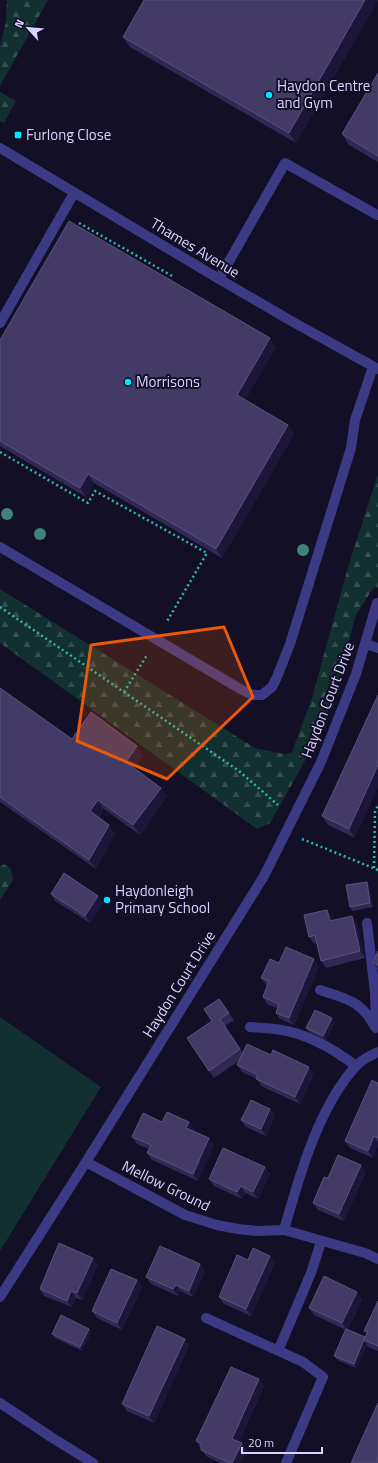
<svg xmlns="http://www.w3.org/2000/svg" width="378" height="1463" font-family="'Titillium Web',sans-serif">
<style>
.green{fill:#12302f}
.forest{fill:url(#forest-firs)}
.lines{fill:none;stroke-linecap:round;stroke-linejoin:round}
.path{stroke:#2fb8b0;stroke-width:2.5;stroke-dasharray:2 3;stroke-linecap:butt}
.minor{stroke:#3d3a85;stroke-width:10}
.tree{fill:#3d827b}
.wall{fill:#312854}
.shaded-wall{fill:#1d163a}
.building{fill:#433a66;stroke:#5a527e}
.marked{fill:#e8590c;fill-opacity:0.2;stroke:#e8590c;stroke-width:3;stroke-linejoin:round}
.poi-dot{fill:#00e5ff;stroke:#130f26;stroke-width:1.5}
.labels{text-anchor:middle;stroke-width:4;stroke-linejoin:round;paint-order:stroke}
.poi-label{font-size:15px;fill:#d9d4ff;stroke:#130f26;text-anchor:start}
.street-label{font-size:15px;fill:#d9d4ff;stroke:#130f26}
</style>
<defs>
<pattern id="forest-firs" width="22" height="20" patternUnits="userSpaceOnUse"><rect width="22" height="20" fill="#12302f"/><path d="M5 1l3.5 6h-7zM16 11l3.5 6h-7z" fill="#344d4e"/></pattern>
</defs>
<rect width="100%" height="100%" fill="#130f26"/>
<path class="green" d="M0,1017L101,1087L0,1251Z"/>
<path class="forest" d="M7,0H48L0,86V46L6,22Z
M0,92L16,101L4,123L0,121Z
M378,474V588L374,587L356,615L335,692L320,733L296,777L270,823L257,829L0,643V589L255,748L285,754L292,752L312,698L348,567Z
M4,864L11,869L13,880L0,900V866Z"/>
<g class="lines">
<path class="path" d="M79,223L174,277
M0,452L88,503L95,491L207,553L166,623
M0,607L239,771L278,805
M124,692L147,655
M302,839L378,870
M374,868L375,812L378,805"/>
<path class="minor" d="M0,148L219,279L293,322L378,369
M219,279L285,163L377,215
M0,323L74,193
M0,547L242,690L253,695H262L272,687L277,677L290,644L351,448L355,420L373,367
M366,644L378,648
M367,923L375,993L376,1028
M320,990C346,999 361,1000 375,1027
M250,1027C260,1028 270,1028 281,1030C308,1034 335,1050 356,1066
M86,1162L185,1215L217,1225L238,1229L257,1231L284,1230L365,1253L378,1259
M284,1230C299,1177 319,1105 357,1065C363,1059 371,1055 378,1052
M0,1297L86,1162L264,876L321,762L356,674L377,603
M206,1318L303,1362L323,1377L286,1463
M278,1351L311,1273L321,1242
M0,1403L51,1437L93,1463"/>
</g>
<g class="tree">
<circle cx="7" cy="514" r="6"/>
<circle cx="40" cy="534" r="6"/>
<circle cx="303" cy="550" r="6"/>
</g>
<path class="wall" d="M378,0L296,143L130,47L123,37Z
M378,73V162L349,145L342,134Z
M0,340L276,347L245,400L288,425L294,434L222,558L94,483L86,497L0,446Z
M0,688L72,739L143,755L134,768L161,788L167,797L140,835L104,809L99,817L115,834L96,869L0,802Z
M378,695L355,838L328,825L322,816Z
M367,882L369,886L373,907L352,911L350,907Z
M51,894L98,896L103,903L90,923L55,901Z
M327,910L332,917L333,921L357,923L365,958L326,968L321,961L316,943L314,944L309,937Z
M378,951V970L373,963Z
M279,963L319,966L294,1025L280,1019L276,1013L277,1008L267,1004L263,997L268,986L266,985L261,978Z
M219,999L234,1020L225,1026L243,1053L271,1055L314,1074L300,1104L261,1086L257,1079L242,1072L237,1065L240,1060L214,1078L187,1038L212,1021Z
M335,1022L326,1040L309,1032L306,1028Z
M378,1083V1146L373,1158L350,1148L345,1141Z
M270,1109L275,1116L266,1136L246,1127L241,1120Z
M162,1122H189L194,1129L193,1131L209,1138L214,1145L198,1181L152,1160L147,1153L149,1149L137,1144L132,1137Z
M265,1167L270,1174L258,1199L245,1193L242,1199L214,1186L209,1179Z
M366,1172L344,1221L318,1210L313,1203L328,1178Z
M270,1256L275,1263L251,1316L224,1304L219,1297L248,1260Z
M200,1264L205,1271L193,1297L180,1291L178,1296L151,1284L146,1277Z
M98,1265L82,1300L76,1298L72,1307L44,1296L40,1289Z
M137,1280L142,1287L122,1330L97,1318L92,1311Z
M357,1292L362,1299L348,1329L365,1337L367,1334L364,1331L378,1301V1351L368,1347L367,1345L356,1368L337,1360L334,1356L346,1330L314,1315L309,1308Z
M89,1329L91,1333L82,1351L55,1338L52,1334Z
M185,1339L189,1346L154,1423L127,1411L122,1404Z
M259,1379L264,1386L239,1442L242,1443L246,1450L240,1463H220L206,1456L196,1441Z"/>
<path class="shaded-wall" d="M365,0H378V1L296,143L289,133Z
M270,338L276,347L243,404L237,395Z
M288,425L294,434L222,558L216,549Z
M88,474L94,483L86,497L80,488Z
M137,746L143,755L132,771L126,762Z
M378,765V788L355,838L349,829Z
M161,788L167,797L140,835L133,825Z
M98,800L104,809L96,820L90,811Z
M109,825L115,834L96,869L89,860Z
M367,882L369,886L373,907L370,903Z
M98,896L103,903L90,923L85,916Z
M327,910L332,917L335,928L330,921Z
M352,916L357,923L365,958L360,951Z
M314,959L319,966L294,1025L289,1018Z
M332,1018L335,1022L326,1040L323,1036Z
M309,1067L314,1074L300,1104L295,1097Z
M270,1109L275,1116L266,1136L261,1129Z
M189,1122L194,1129L191,1135L186,1128Z
M374,1136L378,1142V1146L373,1158L368,1151Z
M209,1138L214,1145L198,1181L193,1174Z
M361,1165L366,1172L344,1221L339,1214Z
M265,1167L270,1174L258,1199L253,1192Z
M241,1186L245,1193L242,1199L237,1192Z
M270,1256L275,1263L251,1316L246,1309Z
M93,1258L98,1265L82,1300L77,1293Z
M200,1264L205,1271L193,1297L189,1291Z
M137,1280L142,1287L122,1330L117,1323Z
M176,1285L180,1291L178,1296L173,1289Z
M71,1291L76,1298L72,1307L67,1301Z
M357,1292L362,1299L347,1330L342,1323Z
M89,1329L91,1333L82,1351L80,1347Z
M185,1339L189,1346L154,1423L149,1416Z
M364,1341L367,1345L356,1368L354,1364Z
M259,1379L264,1386L237,1446L232,1439Z
M242,1443L246,1450L240,1463H232Z"/>
<path class="building" d="M144,0H365L289,133L123,37Z
M378,73V156L342,134Z
M69,221L270,338L237,395L288,425L216,549L88,474L80,488L0,441V340Z
M0,688L72,739L91,712L137,746L126,762L161,788L133,825L98,800L90,811L109,825L89,860L0,797Z
M378,695V765L349,829L322,816Z
M64,873L98,896L85,916L51,894Z
M367,882L370,903L350,907L346,885Z
M327,910L330,921L352,916L360,951L321,961L315,935L309,937L304,915Z
M286,947L314,959L289,1018L276,1013L279,1004L263,997L269,981L261,978L270,959L279,963Z
M378,951V965L373,963Z
M219,999L229,1013L220,1019L240,1049L209,1071L187,1038L212,1021L204,1009Z
M315,1010L332,1018L323,1036L306,1028Z
M247,1044L271,1055L273,1050L309,1067L295,1097L256,1079L258,1075L237,1065Z
M372,1080L378,1083V1138L374,1136L368,1151L345,1141Z
M251,1100L270,1109L261,1129L241,1120Z
M167,1112L189,1122L186,1128L209,1138L193,1174L147,1153L151,1145L132,1137L143,1113L162,1122Z
M223,1148L265,1167L253,1192L241,1186L237,1192L209,1179Z
M338,1155L361,1165L339,1214L313,1203L324,1177L328,1178Z
M59,1243L93,1258L77,1293L71,1291L67,1301L40,1289Z
M160,1246L200,1264L189,1291L176,1285L173,1289L146,1277Z
M253,1248L270,1256L246,1309L219,1297L237,1255L248,1260Z
M111,1269L137,1280L117,1323L92,1311Z
M324,1276L357,1292L342,1323L309,1308Z
M378,1301V1346L364,1340L368,1331H364Z
M61,1315L89,1329L80,1347L52,1334Z
M157,1326L185,1339L149,1416L122,1404Z
M346,1329L365,1337L354,1364L334,1356Z
M231,1367L259,1379L232,1439L242,1443L232,1463H230L201,1450V1443L196,1441Z
M378,1403V1463H351Z"/>
<path class="marked" d="M224,627L253,697L167,779L77,741L91,645Z"/>
<g class="poi-dot">
<circle cx="269" cy="95" r="4"/>
<rect x="14" y="131" width="8" height="8" rx="2"/>
<circle cx="128" cy="382" r="4"/>
<circle cx="107" cy="900" r="4"/>
</g>
<g class="labels">
<g class="poi-label">
<text x="277" y="91">Haydon Centre<tspan x="277" dy="17">and Gym</tspan></text>
<text x="26" y="140">Furlong Close</text>
<text x="136" y="387">Morrisons</text>
<text x="115" y="896">Haydonleigh<tspan x="115" dy="17">Primary School</tspan></text>
</g>
<g class="street-label">
<text transform="translate(195 248) rotate(31)" y="5">Thames Avenue</text>
<text transform="translate(328 700) rotate(-69)" y="5">Haydon Court Drive</text>
<text transform="translate(179 984) rotate(-58)" y="5">Haydon Court Drive</text>
<text transform="translate(166 1186) rotate(26)" y="5">Mellow Ground</text>
</g>
</g>
<g transform="translate(28 28) rotate(297)" stroke="#130f26" stroke-width="3" paint-order="stroke">
<path d="M0-3L7 15L0 10L-7 15Z" fill="#d9d4ff"/>
<text y="-6" font-size="11" font-weight="bold" text-anchor="middle" fill="#d9d4ff">N</text>
</g>
<path d="M242 1447v6h80v-6" fill="none" stroke="#d9d4ff" stroke-width="2"/>
<text x="248" y="1447" font-size="12" fill="#d9d4ff" stroke="#130f26" stroke-width="3" paint-order="stroke">20 m</text>
</svg>
